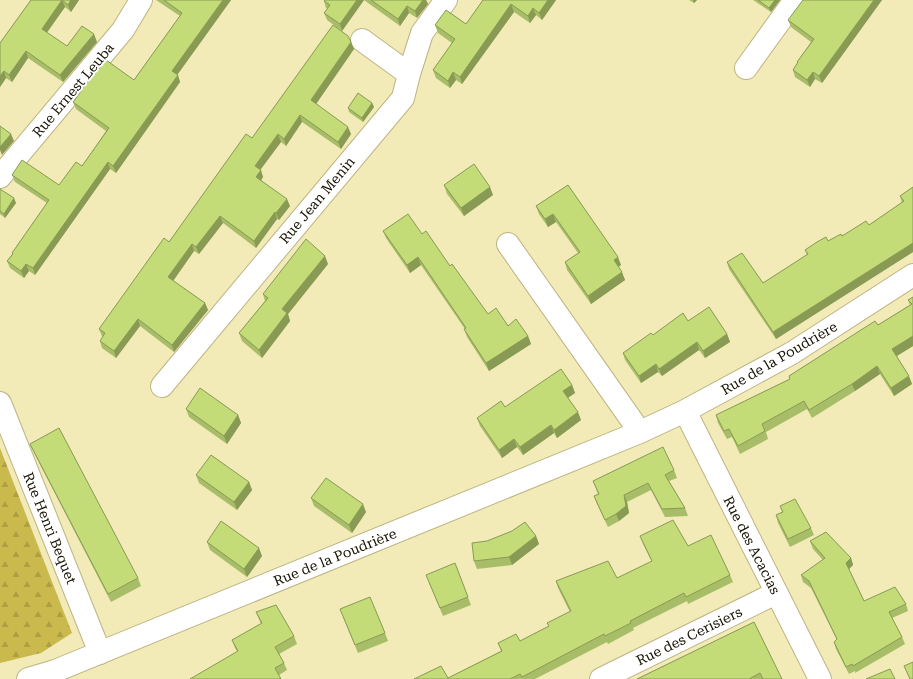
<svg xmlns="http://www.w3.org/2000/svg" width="913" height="679" font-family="'Roboto Serif',serif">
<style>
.forest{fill:url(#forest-firs)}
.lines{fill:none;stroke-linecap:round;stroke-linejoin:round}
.minor-casing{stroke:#bcb583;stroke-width:24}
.minor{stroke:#fff;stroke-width:22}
.wall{fill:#a8bd67}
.shaded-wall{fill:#889a54}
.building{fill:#c3dc78;stroke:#889a54}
.labels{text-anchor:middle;stroke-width:4;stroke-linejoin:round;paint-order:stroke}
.street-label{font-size:14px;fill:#151202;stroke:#fff}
</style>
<defs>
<pattern id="forest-firs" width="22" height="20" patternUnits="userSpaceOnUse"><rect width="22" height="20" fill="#caba4d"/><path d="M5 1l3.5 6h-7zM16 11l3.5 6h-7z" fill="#ad9f42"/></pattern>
</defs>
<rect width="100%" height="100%" fill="#f2eab7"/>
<path class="forest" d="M0,448L72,633L41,653L0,663Z"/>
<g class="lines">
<defs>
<path id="minor" d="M362,40L409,74
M746,68L795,0
M0,177L123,30L141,0
M508,244L640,432
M162,386L403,98L409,74L422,33L446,0
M0,403L100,653
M685,411L820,679
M28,679L55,671L640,432L685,411L792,353L913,275
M601,679L776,593"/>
</defs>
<use href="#minor" class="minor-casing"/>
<use href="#minor" class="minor"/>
</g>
<path class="wall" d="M31,0H79L71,12L65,7L47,33L67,46L97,42L63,82L28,58L12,82L6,78L0,87V43Z
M156,0H231L177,75L180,82L116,173L110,169L35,275L29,271L24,278L10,268L7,261L12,254V253L47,203L15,182L12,175L59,185L82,166L106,131L76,109L73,102L81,91V90L134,80L180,16Z
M325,0H426L428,4L417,18L409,13L400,26L364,0L342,31L327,20L324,13L328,9L326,8L324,1Z
M483,0H556L542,20L536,15L530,23L514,12L462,84L456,80L450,88L436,78L433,70L452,43L438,33L435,25L466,24Z
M689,0H697L694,3Z
M753,0H780L771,12Z
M882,0L822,83L815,79L810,87L795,77L793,70L798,63L797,62L811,42L791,27L788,20Z
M351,42L354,49L316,104L351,134L341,149L302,122L286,146L281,142L260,170L263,177L261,180L290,206L279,220L277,219L256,248L223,223L199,254L194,251L173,281L205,303L208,310L174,352L140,326L116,358L102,348L100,341L103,337L102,336L99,329L252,138Z
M372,103L374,107L363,122L349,112L348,108Z
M444,185L493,195L464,216L447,194Z
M568,185L621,265L618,267L625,280L591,304L567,270L565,262L578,253L556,222L548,227L539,214L536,206Z
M913,187V252L776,339L729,269L727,262L763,283L807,255L805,250L869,225L902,203L900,196Z
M0,189L16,203L5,218L0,214Z
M383,231L422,234L450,266L488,314L528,336L531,344L489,371L467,337L464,329H465L421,265L410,273L386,238Z
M328,264L288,314L290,321L262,358L242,341L239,333L265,301L263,294Z
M913,297V346L897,356L912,384L894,396L880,374L855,391L812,418L807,409L766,432L768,439L740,454L732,437L727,439L718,423L716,415L790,379L789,376L878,325L910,305L908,300Z
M688,321L727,334L730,342L705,358L699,350L662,376L658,372L641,383L625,360L623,353L653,335Z
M572,385L575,393L568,398L581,420L557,438L554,433L523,455L517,447L502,458L480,426L477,418L505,407Z
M186,409L238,415L241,423L227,444L189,417Z
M30,444L138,578L141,586L111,602L33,451Z
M674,470L677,478L669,481L685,508L688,516L665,517L651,490L627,502L629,513L619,521L608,527L597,504L594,496L598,494L593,481Z
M196,475L249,482L252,490L237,510L199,483Z
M311,498L366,512L352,533L314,506Z
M780,506L811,528L814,535L790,547L778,523L776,515L782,512Z
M536,536L539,544L512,565L477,569L474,561Z
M640,536L688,546L730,575L733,582L688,604L687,601L633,628L634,630L608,644L607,642L535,679H414L448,678L501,651L498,643L520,641L549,626L547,623L570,612L558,588L556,581L617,578L652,562L643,544Z
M810,541L851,558L853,565L849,569L864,601L906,604L908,611L892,618L902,637L905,644L855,673V671L849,674L836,649L834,642L837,640L811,588L803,582L801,575L823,560L813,549Z
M207,542L262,556L247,577L210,550Z
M455,563L471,605L443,616L429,583Z
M256,612L294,636L297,644L279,654L284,663L287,670L279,675L237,651L235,648L232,640L261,624Z
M343,617L385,633L388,641L358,653Z
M754,622L782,679H637Z"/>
<path class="shaded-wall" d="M62,0L65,7L44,36L42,29Z
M71,0H79L71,12L68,5Z
M223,0H231L175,78L172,71Z
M357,0H364L342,31L340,24Z
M423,0H426L428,4L417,18L415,11Z
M548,0H556L542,20L539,13Z
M693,0H697L694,3Z
M775,0H780L771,12L769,8Z
M874,0H882L822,83L819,76Z
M511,4L514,12L462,84L460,77Z
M407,6L409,13L400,26L398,19Z
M533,8L536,15L530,23L528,16Z
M94,34L97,42L63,82L60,75Z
M351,42L354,49L314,107L311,100Z
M26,51L28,58L12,82L9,75Z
M4,71L6,78L0,87V76Z
M453,72L456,80L450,88L448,81Z
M813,72L815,79L810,87L807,80Z
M178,75L180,82L116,173L113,166Z
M372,103L374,107L363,122L362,118Z
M300,115L302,122L286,146L284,139Z
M348,127L351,134L341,149L338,142Z
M11,134L14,141L2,155L0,150V147Z
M278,134L281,142L258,173L255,166Z
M108,162L110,169L35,275L33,268Z
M261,170L263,177L259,184L256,177Z
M490,187L493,195L464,216L461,208Z
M14,198L16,203L5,218L4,214Z
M287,199L290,206L279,220L276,213Z
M275,212L277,219L256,248L254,241Z
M553,214L556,222L548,227L545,219Z
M220,216L223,223L199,254L196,247Z
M913,243V252L776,339L773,332Z
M192,244L194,251L171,284L168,277Z
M325,256L328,264L288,314L290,321L262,358L259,350L282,309Z
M418,257L421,265L410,273L407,265Z
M618,257L621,265L617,268L614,260Z
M26,264L29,271L24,278L21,271Z
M622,272L625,280L591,304L588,296Z
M205,303L208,310L174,352L172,345Z
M138,319L140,326L116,358L114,351Z
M727,334L730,342L705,358L703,351Z
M528,336L531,344L489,371L486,363Z
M913,336V346L895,357L892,349Z
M697,342L699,350L662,376L659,369Z
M656,364L658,372L641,383L639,376Z
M877,366L880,374L855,391L852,384Z
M909,376L912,384L894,396L891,388Z
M572,385L575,393L566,399L563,391Z
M578,412L581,420L557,438L554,430Z
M238,415L241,423L227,444L224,436Z
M551,425L554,433L523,455L520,447Z
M514,439L517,447L502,458L499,450Z
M249,482L252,490L237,510L234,502Z
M624,495L627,502L629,513L619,521L616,514Z
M363,504L366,512L352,533L349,525Z
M536,536L539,544L512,565L509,557Z
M259,548L262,556L247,577L244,569Z
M851,558L853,565L848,570L846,563Z"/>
<path class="building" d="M31,0H62L42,29L67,46L82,26L94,34L60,75L26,51L9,75L4,71L0,76V43Z
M62,0H71L68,5Z
M164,0H223L172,71L178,75L113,166L108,162L33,268L26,264L21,271L7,261L13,254L12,253L49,200L12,175L22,160L59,185L76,162L82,166L109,128L73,102L82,90H81L106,60L134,80L182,13Z
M325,0H357L340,24L324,13L330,5L324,1Z
M371,0H423L415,11L407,6L398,19Z
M483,0H548L539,13L533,8L528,16L511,4L460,77L453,72L448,81L433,70L455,39L435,25L446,10L466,24Z
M758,0H775L769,8Z
M803,0H874L819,76L813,72L807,80L793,70L798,62H797L814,39L788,20Z
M333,25L348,36L351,42L311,100L348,127L338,142L300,115L284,139L278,134L255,166L261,170L256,177L287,199L276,213L275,212L254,241L220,216L196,247L192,244L168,277L205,303L172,345L138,319L114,351L100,341L105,333L99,329L164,238L169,242L246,134L252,138Z
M358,93L372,103L362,118L348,108Z
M0,126L11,134L0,147Z
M474,164L490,187L461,208L444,185Z
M568,185L618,257L614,260L622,272L588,296L565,262L580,252L553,214L545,219L536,206Z
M913,187V243L773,332L727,262L742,253L763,283L808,254L805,250L817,242L826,237L828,241L841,234L842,236L866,221L869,225L904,201L900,196Z
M0,189L14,198L4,214L0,211Z
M408,214L422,234L426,231L450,266L452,264L488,314L496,308L508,326L516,319L528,336L486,363L464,329L466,328L418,257L407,265L383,231Z
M306,239L325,256L282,309L287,313L259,350L239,333L268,298L263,294Z
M913,297V336L892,349L909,376L891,388L877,366L852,384L809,410L804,401L762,424L765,431L738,446L729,429L724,431L716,415L790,379L789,376L875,321L878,325L912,304L908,300Z
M709,307L727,334L703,351L697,342L659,369L656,364L639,376L623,353L651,333L653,335L683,313L688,321Z
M561,369L572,385L563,391L578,412L554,430L551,425L520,447L514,439L499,450L477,418L501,401L505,407Z
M200,388L238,415L224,436L186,409Z
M59,428L138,578L108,594L30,444Z
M663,447L674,470L665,475L685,508L662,509L648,483L624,495L626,506L616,514L605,520L594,496L599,494L593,481Z
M211,455L249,482L234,502L196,475Z
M326,478L363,504L349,525L311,498Z
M795,499L811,528L788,539L776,515L783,512L780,506Z
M673,520L688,546L711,535L730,575L686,597L684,593L630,621L631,623L605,636L604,634L522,677L520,674L510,679H414L441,666L448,678L502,651L498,643L516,634L520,641L549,626L547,623L571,611L556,581L608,561L617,578L652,561L640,536Z
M221,521L259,548L244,569L207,542Z
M525,522L536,536L509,557L474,561L472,543L487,541L512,531Z
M826,532L851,558L846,563L864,601L895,587L906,604L889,612L902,637L853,666L852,664L846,667L834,642L837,639L809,581L801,575L825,558L810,541Z
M455,563L468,597L440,608L426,575Z
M370,597L385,633L355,645L340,609Z
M276,605L294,636L275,647L284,663L275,668L281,679H190L238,651L232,640L262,623L256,612Z
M754,622L782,679H763L760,673L749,679H637Z
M913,662V679H910L904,666Z
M890,669L895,679H866Z"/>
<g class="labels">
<g class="street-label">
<text transform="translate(73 90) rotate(-50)" y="5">Rue Ernest Leuba</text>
<text transform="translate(317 200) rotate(-50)" y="5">Rue Jean Menin</text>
<text transform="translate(779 358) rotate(-30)" y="5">Rue de la Poudrière</text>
<text transform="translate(50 528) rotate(68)" y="5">Rue Henri Bequet</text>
<text transform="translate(752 545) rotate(63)" y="5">Rue des Acacias</text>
<text transform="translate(335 557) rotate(-22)" y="5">Rue de la Poudrière</text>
<text transform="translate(689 636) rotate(-26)" y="5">Rue des Cerisiers</text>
</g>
</g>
</svg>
